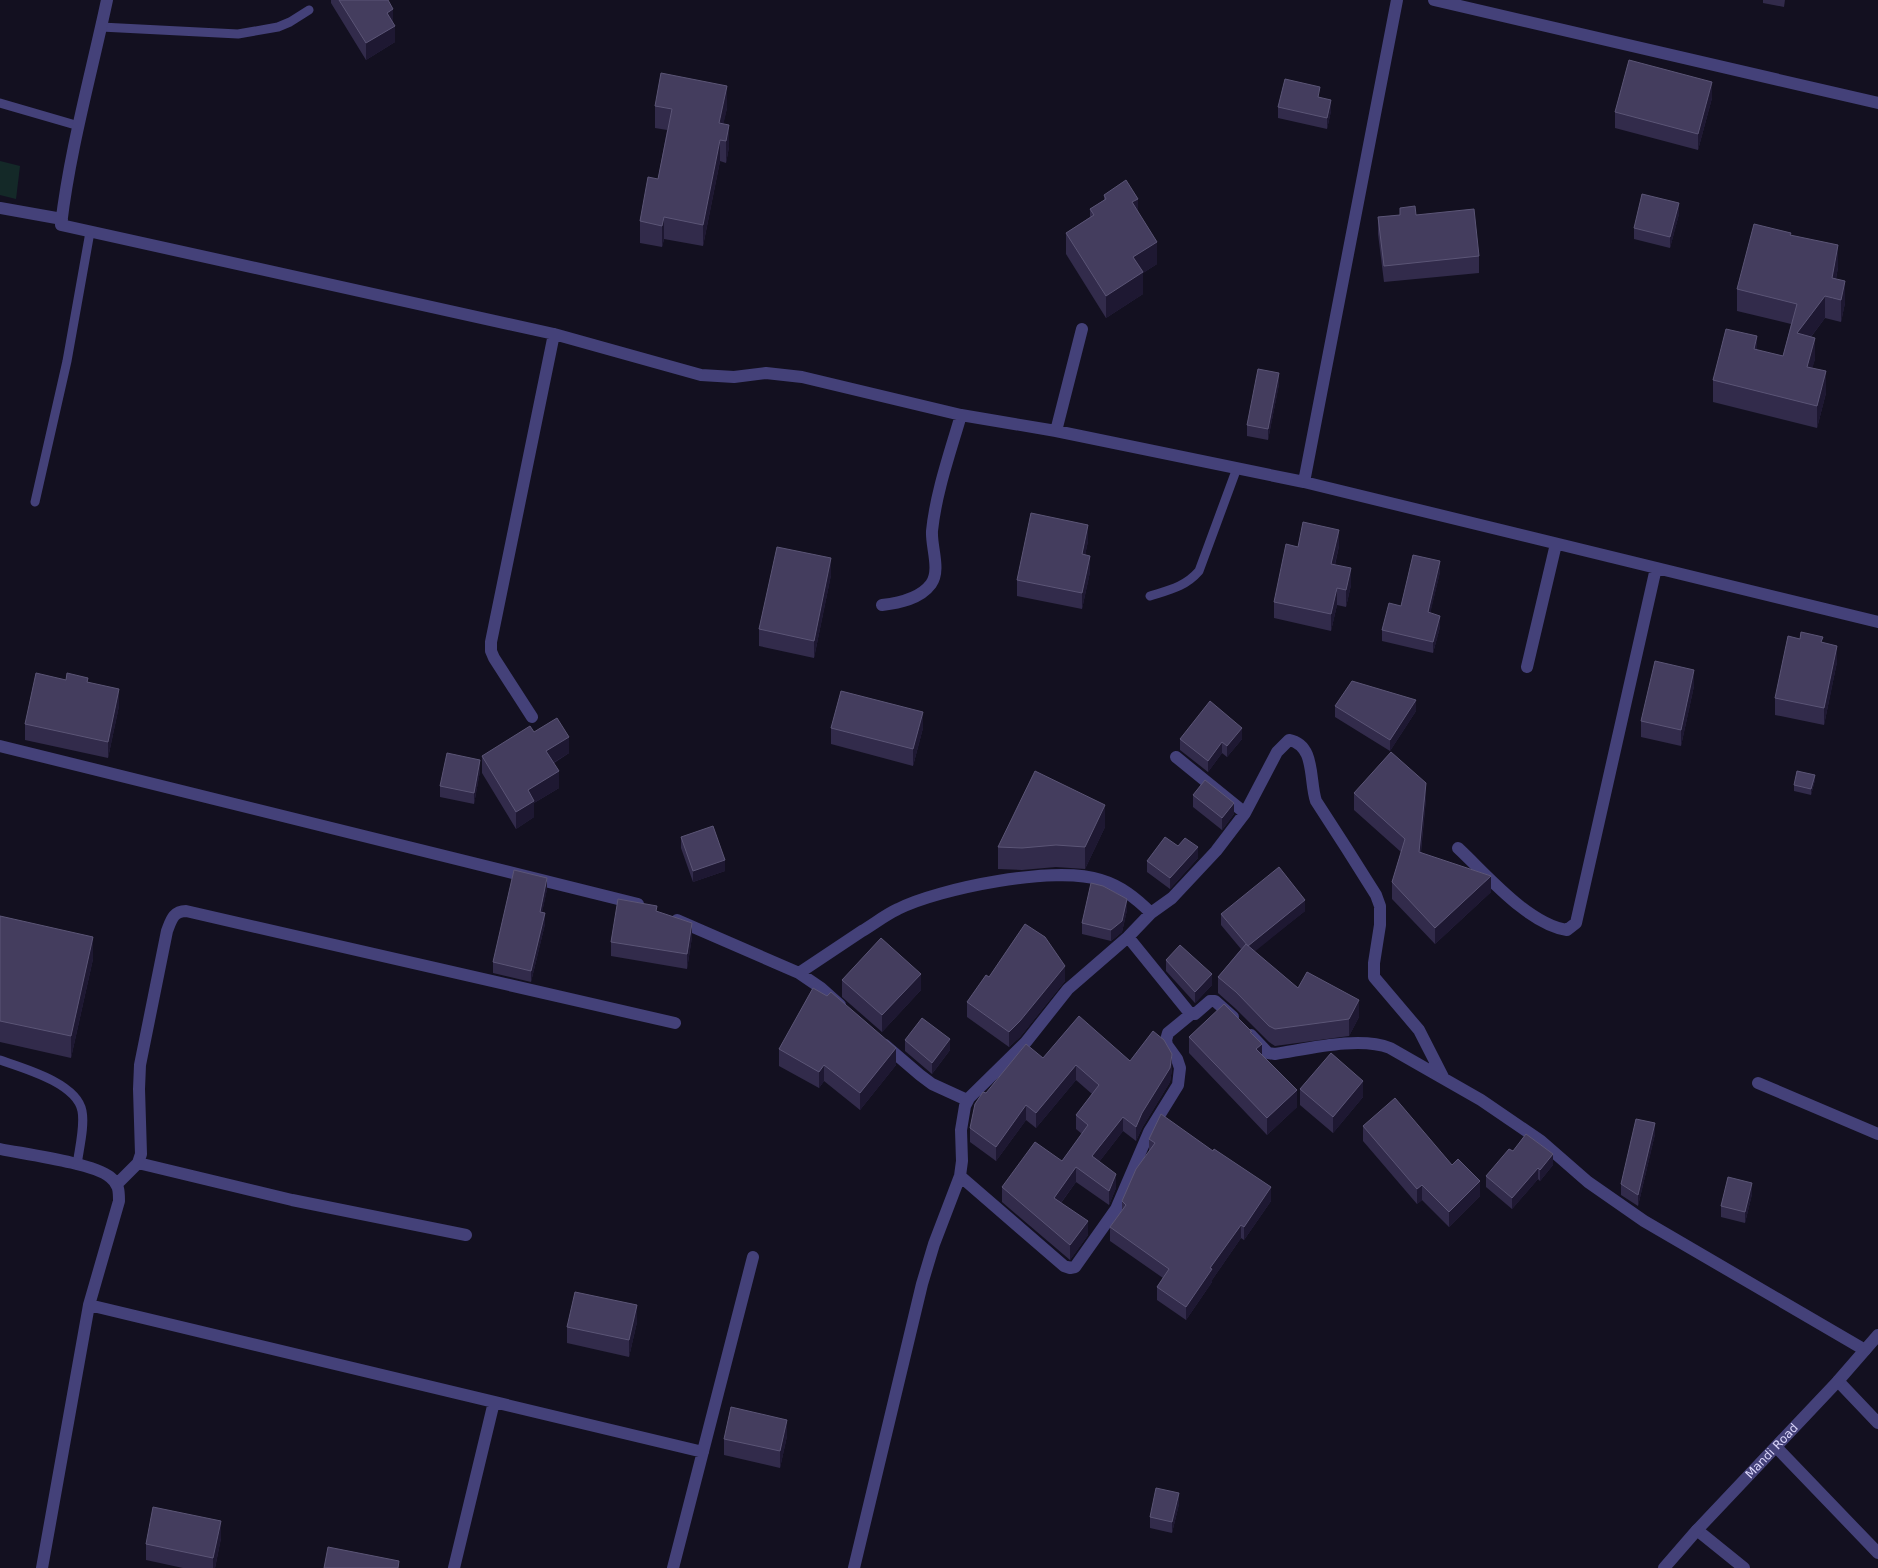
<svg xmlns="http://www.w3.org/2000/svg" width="1878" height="1568" font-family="'DejaVu Sans',sans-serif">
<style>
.green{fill:#142928}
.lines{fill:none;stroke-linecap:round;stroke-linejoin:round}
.service{stroke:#444179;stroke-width:9}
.minor{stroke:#444179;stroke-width:12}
.tertiary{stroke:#444179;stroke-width:12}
.wall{fill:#322b4b}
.shaded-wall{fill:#1e1832}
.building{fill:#443d5e;stroke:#5b5576}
.labels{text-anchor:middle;stroke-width:5;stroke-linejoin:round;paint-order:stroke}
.street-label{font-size:12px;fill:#d9d4f9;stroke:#131020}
</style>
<rect width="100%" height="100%" fill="#131020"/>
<path class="green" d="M0,161L20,166L16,199L0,195Z"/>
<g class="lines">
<path class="service" d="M101,27L238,34L278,27L290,22L309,10
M0,103L79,126
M35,502L67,361L90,232
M1150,596C1169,590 1185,587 1199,571L1237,468
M0,1060C23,1068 77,1083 82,1111C85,1126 79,1149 77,1165"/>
<path class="minor" d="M107,0C91,75 70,149 61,225L554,334L701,375L734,377L766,373L802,377L961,415L1056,431L1304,482L1878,622
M1434,0L1878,103
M0,208L62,219
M1056,431L1082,329
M1304,482L1397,0
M882,605C899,603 920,599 931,584C941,570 931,547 932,531C936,492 950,453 961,415
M1527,667L1556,544
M532,717L494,658L491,651V642L554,334
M0,746L638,904
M1176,757L1245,813
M1458,848C1487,875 1528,924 1567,930L1576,923L1656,568
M677,920L799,973L821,988L840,1005
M1128,937L1188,1011L1195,1014L1210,1001H1215L1233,1017
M799,973C820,959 841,945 862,931C874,924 885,915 898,909C940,888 1056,865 1101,880C1121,886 1136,898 1151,913
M1251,1035L1268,1053L1275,1054C1308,1049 1359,1036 1390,1048L1481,1100L1541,1141L1588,1182L1644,1221L1865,1350
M885,1045L920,1075L932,1084L967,1100
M1758,1083L1878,1134
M0,1149C24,1154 93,1163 110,1177C119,1184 119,1191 119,1201L89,1305L42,1568
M138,1163L292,1200L466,1235
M960,1176L1064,1266L1070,1268L1075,1267L1116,1209L1149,1132L1178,1085L1180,1068L1177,1059L1167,1045L1166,1040L1168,1033L1191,1014
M117,1184L138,1163L141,1154L139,1089L140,1065L167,931C171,921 173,911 186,911L675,1023
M89,1305L703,1452
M1838,1381L1878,1423
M1777,1448L1878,1553
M1697,1530L1744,1568
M454,1568L494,1402
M673,1568L753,1257
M854,1568L922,1284L934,1244L960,1176L962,1161L961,1130L965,1106L969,1098L1026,1042L1068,989L1128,937L1151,913L1172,898L1216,851L1245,813L1277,752L1289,740C1316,745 1309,781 1316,801L1347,849L1376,895L1380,906V925L1374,963V977L1419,1030L1444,1079"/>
<path class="tertiary" id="s1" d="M1664,1568L1697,1530L1838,1381L1878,1335"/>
</g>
<path class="wall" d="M331,0H388L393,23L395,42L366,60L331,3Z
M1763,0H1785L1784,7L1763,3Z
M1712,98L1698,150L1615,128V112Z
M655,106L727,108L723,124L729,147L726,163L720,161L703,246L664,239L662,247L640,243V221L658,179L667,130L655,128Z
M1278,107L1331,111L1327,129L1278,118Z
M1104,195L1138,211L1157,264L1143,273V294L1106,318L1066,254V233L1090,217V209L1104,200Z
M1400,208L1416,215L1479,256V273L1384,282L1378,234V217L1400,215Z
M1679,214L1670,248L1634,239V228Z
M1791,235L1838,267L1836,279L1845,303L1841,322L1825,318L1811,337L1815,359L1812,368L1826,393L1817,428L1713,402V380L1757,350L1783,356L1791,324L1737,311V289Z
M1279,384L1268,440L1247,436V425Z
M1088,541L1085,555L1090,572L1082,609L1017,596V580Z
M1339,546L1335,565L1351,585L1346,607L1337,605L1331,631L1274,618V602L1298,547Z
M1440,572L1430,613L1440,627L1433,653L1382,641V630L1401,606Z
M831,575L814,658L759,646V629Z
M1823,643L1837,662L1824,725L1775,715V698Z
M66,680L88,682L119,706L108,758L25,740V724Z
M1694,686L1681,746L1641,737V721Z
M1335,706L1416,711L1390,751L1335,717Z
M831,728H923L913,766L831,744Z
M534,732L569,753L554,763L559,788L534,803V817L516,829L482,773V756Z
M1180,739H1242L1227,757L1222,753L1208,772L1180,750Z
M480,771L474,804L440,797V786Z
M1815,780L1811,795L1794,791V785Z
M1354,793L1426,799L1421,852L1491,892L1435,944L1392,899V882L1401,852L1354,810Z
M1193,795L1234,814L1222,830L1193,807Z
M1105,827L1085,869L1056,867L1022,870L998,869V847Z
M681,837L725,871L693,882L681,848Z
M1178,846L1198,858L1170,889L1147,872V861Z
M547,889L542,912L545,924L531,982L493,973V962Z
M1127,910L1122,932L1111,941L1082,934V923Z
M657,911L692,937L687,969L611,956V942Z
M1305,911L1254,951L1298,988L1359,1017L1349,1036L1275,1046L1269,1042L1236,1009L1218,993V977L1241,949L1221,925V914Z
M0,916L93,959L71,1058L0,1042Z
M1166,960L1212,985L1195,1003L1166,971Z
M989,977L1065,981L1020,1037L1009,1047L967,1017V1002Z
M842,980L921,990L882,1032L842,997Z
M1252,1032V1033L1262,1055L1297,1107L1267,1135L1189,1053V1037Z
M905,1040L950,1050L932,1074L905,1051Z
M779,1049L896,1065L860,1110L824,1081L819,1088L779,1066Z
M1043,1058L1130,1061L1172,1069L1170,1082L1142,1128L1136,1141L1123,1131L1099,1162L1116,1188L1109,1205L1076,1182L1061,1203L1088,1235L1070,1260L1002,1202V1187L1062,1161L1082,1134L1076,1129V1115L1092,1094L1076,1080L1036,1128L1026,1120L996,1161L970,1142V1128L986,1093Z
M1300,1089L1363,1097L1333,1133L1300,1105Z
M1363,1126L1452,1165L1480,1196L1449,1227L1422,1200L1417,1204L1363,1141Z
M1655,1134L1638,1206L1621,1195V1184Z
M1149,1139L1271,1201L1244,1240L1241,1238L1212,1280V1282L1186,1320L1157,1300V1287L1163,1278L1110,1241V1227L1122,1212V1201L1149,1151Z
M1513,1151L1553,1165L1540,1181L1538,1179L1512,1209L1486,1187V1176Z
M1752,1194L1745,1223L1721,1217V1206Z
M637,1322L629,1357L567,1343V1327Z
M787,1436L780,1468L724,1455V1439Z
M1179,1504L1172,1533L1150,1528V1517Z
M221,1538L215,1568H183L146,1560V1544Z"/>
<path class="shaded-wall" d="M393,9V26L387,13Z
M395,26V42L366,60V43Z
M1712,82V98L1698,150V134Z
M727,86V108L720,140V161L703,246V225L719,123Z
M1331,100V111L1327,129V118Z
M729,125V147L726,163V141Z
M1138,199V220L1132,202Z
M1679,203V214L1670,248V237Z
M664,217V239L662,247V226Z
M1157,242V264L1143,273V294L1106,318V296L1133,257Z
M1838,245V267L1832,300V278Z
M1845,281V303L1841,322V300Z
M1825,296V318L1797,355V333Z
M1757,336V358L1754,349Z
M1815,338V359L1807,388V367Z
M1826,371V393L1817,428V406Z
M1279,373V384L1268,440V429Z
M1088,525V541L1082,571V554Z
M1339,530V546L1331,580V564Z
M1090,556V572L1082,609V593Z
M831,558V575L814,658V641Z
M1440,561V572L1428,623V612Z
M1351,568V585L1346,607V590Z
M1337,588V605L1331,631V614Z
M1440,616V627L1433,653V642Z
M1837,646V662L1824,725V708Z
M1694,670V686L1681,746V730Z
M119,689V706L108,758V742Z
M1416,700V711L1390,751V740Z
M923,712V728L913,766V749Z
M1242,728V739L1227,757V746Z
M569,737V753L546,767V751Z
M1222,742V753L1208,772V761Z
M480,760V771L474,804V793Z
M559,771V788L534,803V817L516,829V812L528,790Z
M1815,775V780L1811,795V789Z
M1426,783V799L1419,868V852Z
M1234,803V814L1222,830V818Z
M1105,805V827L1085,869V847Z
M1198,847V858L1170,889V878Z
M725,860V871L693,882V871Z
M1491,876V892L1435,944V928Z
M547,878V889L540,923V912Z
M1127,899V910L1122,932L1111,941V930Z
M1305,900V911L1248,957V946Z
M545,913V924L531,982V971Z
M692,923V937L687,969V954Z
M93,937V959L71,1058V1036Z
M1065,966V981L1020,1037L1009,1047V1032Z
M921,974V990L882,1032V1015Z
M1212,974V985L1195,1003V992Z
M1359,1000V1017L1349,1036V1019Z
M950,1039V1050L932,1074V1063Z
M1262,1044V1061L1256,1049Z
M896,1048V1065L860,1110V1093Z
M1172,1054V1069L1170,1082L1142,1128L1136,1141V1127L1142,1113Z
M824,1065V1081L819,1088V1072Z
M1076,1065V1080L1036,1128V1113Z
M1363,1081V1097L1333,1133V1117Z
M1297,1090V1107L1267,1135V1118Z
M1026,1105V1120L996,1161V1147Z
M1123,1117V1131L1092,1171V1156Z
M1655,1123V1134L1638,1206V1195Z
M1553,1154V1165L1540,1181V1170Z
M1076,1167V1182L1054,1212V1198Z
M1538,1168V1179L1512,1209V1198Z
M1116,1174V1188L1109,1205V1191Z
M1480,1181V1196L1449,1227V1212Z
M1752,1183V1194L1745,1223V1212Z
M1422,1185V1200L1417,1204V1189Z
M1271,1187V1201L1244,1240V1227Z
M1088,1221V1235L1070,1260V1245Z
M1241,1225V1238L1212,1280V1282L1186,1320V1307L1210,1268Z
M637,1305V1322L629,1357V1340Z
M787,1420V1436L780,1468V1451Z
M1179,1493V1504L1172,1533V1522Z
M221,1521V1538L215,1568H213V1558Z"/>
<path class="building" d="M339,0H388L393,9L387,13L395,26L366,43Z
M1629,60L1712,82L1698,134L1615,112Z
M661,73L727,86L719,123L729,125L726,141L720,140L703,225L664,217L662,226L640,221L648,177L658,179L672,109L655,106Z
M1285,79L1320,87L1318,97L1331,100L1327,118L1278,107Z
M1126,180L1138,199L1132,202L1157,242L1133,257L1143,272L1106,296L1066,233L1094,215L1090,209L1106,199L1104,195Z
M1642,194L1679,203L1670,237L1634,228Z
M1415,206L1416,215L1474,209L1479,256L1384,266L1378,217L1400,215V208Z
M1754,224L1791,233L1790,235L1838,245L1832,278L1845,281L1841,300L1825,296L1797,333L1815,338L1807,367L1826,371L1817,406L1713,380L1726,329L1757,336L1754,349L1783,356L1797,304L1737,289Z
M1258,369L1279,373L1268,429L1247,425Z
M1031,513L1088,525L1082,554L1090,556L1082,593L1017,580Z
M1303,522L1339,530L1331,564L1351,568L1346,590L1337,588L1331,614L1274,602L1286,544L1298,547Z
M777,547L831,558L814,641L759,629Z
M1413,555L1440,561L1428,612L1440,616L1433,642L1382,630L1389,603L1401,606Z
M1801,632L1823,637L1821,642L1837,646L1824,708L1775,698L1788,636L1800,639Z
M1655,661L1694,670L1681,730L1641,721Z
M36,673L66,680L67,673L88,678L87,682L119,689L108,742L25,724Z
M1352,681L1416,700L1390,740L1335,706Z
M841,691L923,712L913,749L831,728Z
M1210,701L1242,728L1227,746L1222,742L1208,761L1180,739Z
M557,718L569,737L546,751L559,771L528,790L534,801L516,812L482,756L530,726L534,732Z
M1391,752L1426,783L1419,852L1491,876L1435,928L1392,882L1405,839L1354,793Z
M447,753L480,760L474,793L440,786Z
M1035,771L1105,805L1085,847L1056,845L1022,848L998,847Z
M1797,771L1815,775L1811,789L1794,785Z
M1205,780L1234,803L1222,818L1193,795Z
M713,826L725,860L693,871L681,837Z
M1165,837L1178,846L1185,838L1198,847L1170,878L1147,861Z
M1279,867L1305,900L1248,946L1221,914Z
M514,870L547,878L540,912L545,913L531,971L493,962Z
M1091,883L1103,886L1127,899L1122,921L1111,930L1082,923Z
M618,899L657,906L656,911L692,923L687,954L611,942Z
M0,916L93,937L71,1036L0,1021Z
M1025,924L1045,937L1065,966L1020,1021L1009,1032L967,1002L986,975L989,977Z
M881,938L921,974L882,1015L842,980Z
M1246,944L1298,988L1307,972L1359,1000L1349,1019L1275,1029L1269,1026L1236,992L1218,977Z
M1180,945L1212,974L1195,992L1166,960Z
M813,988L827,996L831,992L896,1048L860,1093L824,1065L819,1072L779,1049Z
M1224,1004L1252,1032H1250L1262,1044L1256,1049L1297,1090L1267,1118L1189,1037Z
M1079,1016L1130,1061L1153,1031L1164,1040L1172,1054L1170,1068L1142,1113L1136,1127L1123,1117L1092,1156L1116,1174L1109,1191L1076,1167L1054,1198L1088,1221L1070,1245L1002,1187L1035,1142L1062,1161L1088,1125L1076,1115L1099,1085L1076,1065L1036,1113L1026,1105L996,1147L970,1128L975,1104L983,1092L986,1093L1026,1044L1043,1058Z
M922,1018L950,1039L932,1063L905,1040Z
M1331,1053L1363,1081L1333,1117L1300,1089Z
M1395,1098L1452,1165L1458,1159L1480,1181L1449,1212L1422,1185L1417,1189L1363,1126Z
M1161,1114L1213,1151L1214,1149L1271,1187L1244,1227L1241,1225L1210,1268L1212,1269L1186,1307L1157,1287L1169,1269L1110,1227L1126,1205L1122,1201L1136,1169L1155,1143L1149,1139Z
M1636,1119L1655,1123L1638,1195L1621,1184Z
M1526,1134L1553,1154L1540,1170L1538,1168L1512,1198L1486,1176L1509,1149L1513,1151Z
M1728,1177L1752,1183L1745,1212L1721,1206Z
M575,1292L637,1305L629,1340L567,1327Z
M731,1407L787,1420L780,1451L724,1439Z
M1156,1488L1179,1493L1172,1522L1150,1517Z
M153,1507L221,1521L213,1558L146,1544Z
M328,1547L399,1561L398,1568H324Z"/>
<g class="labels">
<g class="street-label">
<text dy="4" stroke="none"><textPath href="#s1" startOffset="159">Mandi Road</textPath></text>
</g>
</g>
</svg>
